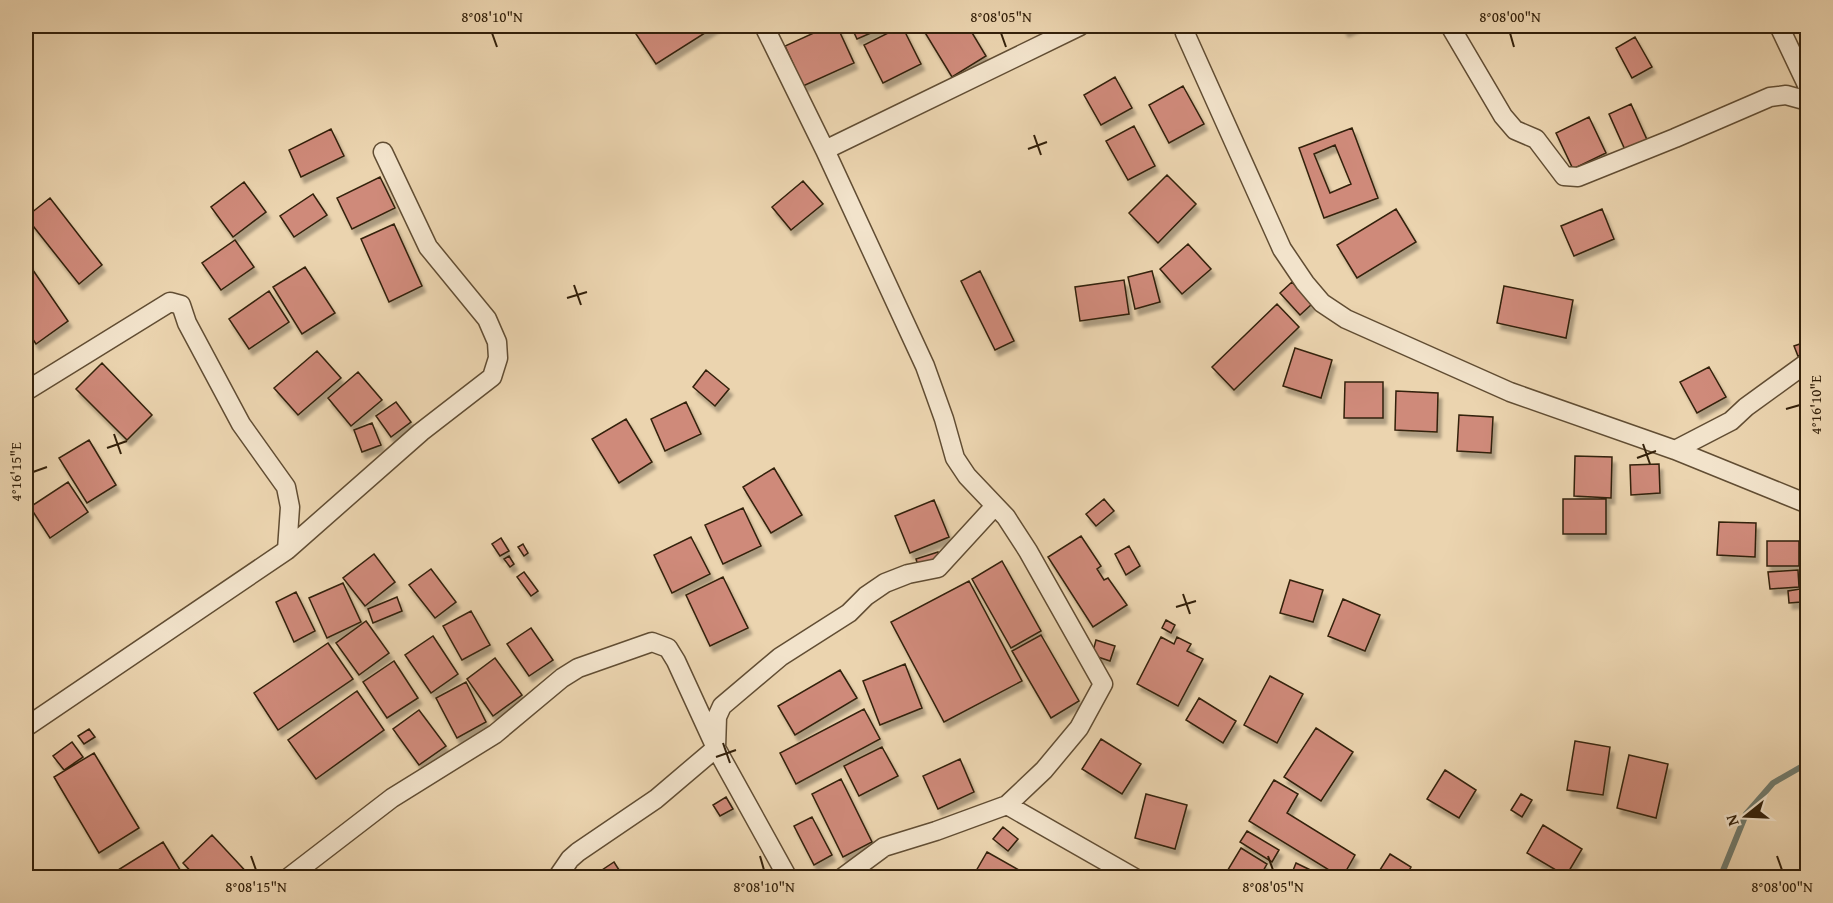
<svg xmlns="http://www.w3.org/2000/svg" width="1833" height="903" font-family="'Gentium Book Plus',serif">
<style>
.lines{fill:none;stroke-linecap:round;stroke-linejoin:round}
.stream{stroke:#707b6e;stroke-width:6}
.building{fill:#cf8a7a;stroke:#33200a;stroke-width:1.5;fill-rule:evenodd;filter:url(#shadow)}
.minor-casing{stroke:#614d33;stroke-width:21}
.minor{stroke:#f2e3cb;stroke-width:18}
.ticks{fill:none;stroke:#33200a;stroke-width:2}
.neatline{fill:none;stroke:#33200a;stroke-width:2}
.ticks-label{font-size:15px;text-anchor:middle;fill:#33200a}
</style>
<defs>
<filter id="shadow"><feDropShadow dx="3.5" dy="6" stdDeviation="1.5" flood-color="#0004"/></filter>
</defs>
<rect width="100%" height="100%" fill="#ebd4af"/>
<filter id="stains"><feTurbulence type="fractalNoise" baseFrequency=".00333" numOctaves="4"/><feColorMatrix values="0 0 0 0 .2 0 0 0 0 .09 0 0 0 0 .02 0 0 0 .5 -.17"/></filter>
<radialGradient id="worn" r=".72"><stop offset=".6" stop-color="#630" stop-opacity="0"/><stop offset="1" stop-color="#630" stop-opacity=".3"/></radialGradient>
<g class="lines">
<path class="stream" d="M1720,878L1746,814L1773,783L1808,763"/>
</g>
<path class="building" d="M649,26H716L656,64L636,34Z
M829,26H837L854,63L803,86L785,46Z
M851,26H887L857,39Z
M902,26L921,64L883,83L864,45Z
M921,26H968L986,56L952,77Z
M1342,26H1356L1345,31Z
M1635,37L1652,67L1632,78L1616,48Z
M1115,77L1132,108L1101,125L1084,95Z
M1183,86L1204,124L1169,143L1149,105Z
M1631,104L1648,142L1626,152L1609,114Z
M1589,117L1606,153L1573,169L1556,133Z
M1134,126L1155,166L1128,180L1106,141Z
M1352,128L1378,198L1324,218L1299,148ZM1335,145L1351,184L1330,193L1314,154Z
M331,129L344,156L301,177L289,150Z
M1167,175L1196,204L1158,243L1129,213Z
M380,177L395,208L352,229L337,198Z
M803,181L823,204L791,230L772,207Z
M244,182L266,212L233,237L211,207Z
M313,194L327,215L294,237L280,216Z
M50,198L102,265L79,284L26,217Z
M1396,209L1416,242L1357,278L1337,245Z
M1602,209L1614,239L1574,256L1561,226Z
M394,224L422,286L389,302L361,239Z
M235,240L254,267L221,290L202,263Z
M1188,244L1211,269L1182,294L1160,269Z
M26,260L68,321L36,344L26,329Z
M305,267L335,313L302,334L273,287Z
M980,271L1014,341L995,350L961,281Z
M1152,271L1160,302L1135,309L1128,277Z
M1124,280L1129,314L1080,321L1075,287Z
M1292,282L1312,304L1300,315L1280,293Z
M1504,286L1573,300L1566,338L1497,323Z
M269,291L289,322L249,349L229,319Z
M1277,304L1299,327L1234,390L1212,367Z
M1808,341V353L1798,356L1794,346Z
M1295,348L1332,360L1321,398L1283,386Z
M317,351L341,378L298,415L274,388Z
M102,363L152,415L127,440L76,389Z
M1709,367L1726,397L1697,413L1680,382Z
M706,370L729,389L715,406L693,387Z
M358,372L382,400L351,426L328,398Z
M1345,382H1383V418H1344Z
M1396,391L1438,393L1437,432L1395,430Z
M396,402L411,422L391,437L376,416Z
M686,402L701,434L665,451L651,419Z
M1459,415L1493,417L1491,453L1457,451Z
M626,419L652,462L619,483L592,439Z
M372,423L381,445L362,452L354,430Z
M89,440L116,485L87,503L59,458Z
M1575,456L1612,457L1611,498L1574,496Z
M1659,464L1660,493L1631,495L1630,465Z
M774,468L802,515L771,533L743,487Z
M68,482L88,512L50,538L30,507Z
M1104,499L1114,511L1096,526L1086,514Z
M1563,499H1606V534H1563Z
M934,500L949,537L910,553L895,516Z
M743,508L761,546L723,564L705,525Z
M1719,522L1756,523L1755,557L1717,555Z
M1081,536L1101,566L1097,569L1104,580L1108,578L1127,605L1093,627L1048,557Z
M691,537L710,574L672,593L654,555Z
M501,538L509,551L500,556L492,544Z
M1767,541H1799V566H1767Z
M523,544L528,553L524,556L518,547Z
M1129,546L1140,566L1126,575L1115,554Z
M938,552L941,562L919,569L916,559Z
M374,554L395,582L365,606L343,578Z
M509,556L514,564L510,567L504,559Z
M1002,561L1041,631L1011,648L972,579Z
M431,569L456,602L435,618L409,585Z
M1798,570L1799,587L1770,589L1768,572Z
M524,572L538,591L531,596L517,577Z
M723,577L748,628L710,646L686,595Z
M1290,580L1323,590L1313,622L1280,613Z
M969,581L1022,681L944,722L891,622Z
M343,583L361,622L327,638L309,598Z
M1800,589L1801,602L1789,603L1788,591Z
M296,592L315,631L294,642L276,602Z
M397,597L402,611L373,623L368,609Z
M1343,599L1380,615L1365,651L1328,636Z
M471,611L490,645L462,660L443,626Z
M1166,620L1175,625L1171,633L1162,628Z
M366,621L389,653L359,675L336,643Z
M531,628L553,660L529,676L507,644Z
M1041,635L1079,701L1051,718L1012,651Z
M433,636L458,674L431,693L405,655Z
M1161,637L1174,644L1177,637L1191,644L1187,651L1203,659L1178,706L1137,684Z
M1096,640L1115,646L1110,661L1092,655Z
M328,643L353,679L278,730L254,693Z
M495,658L522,695L493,716L467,679Z
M394,661L418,698L387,718L363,682Z
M905,664L922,708L880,725L863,681Z
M840,670L857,698L795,735L778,706Z
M1270,676L1303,694L1277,743L1244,725Z
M466,682L486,722L457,738L436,698Z
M357,691L384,730L316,779L288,740Z
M1199,698L1236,721L1223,743L1186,720Z
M864,709L880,739L796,784L780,753Z
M419,710L446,746L419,765L393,729Z
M1316,728L1353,752L1321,801L1284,777Z
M89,729L95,737L84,744L78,736Z
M1101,739L1141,764L1122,794L1082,769Z
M1575,741L1610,747L1603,795L1567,790Z
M72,742L83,757L64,770L53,756Z
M882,747L898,776L859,796L844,766Z
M94,753L139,828L99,853L54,777Z
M1629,755L1668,764L1656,818L1617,808Z
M960,759L974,792L938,809L923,776Z
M1445,770L1476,790L1459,818L1427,799Z
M841,779L872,842L843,857L812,794Z
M1274,780L1298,794L1287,813L1355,855L1342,878L1249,821Z
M1146,794L1187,805L1175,849L1135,838Z
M1521,794L1532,800L1522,817L1511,810Z
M726,797L733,809L720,816L713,805Z
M812,817L832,855L814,865L794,826Z
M1543,825L1582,849L1566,876L1527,853Z
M1003,827L1018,839L1008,851L993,839Z
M1247,831L1279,850L1272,862L1240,842Z
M212,835L252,878H197L183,863Z
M163,842L185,878H123L118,870Z
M1241,848L1267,864L1259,878H1223Z
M987,852L1019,870L1015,878H972Z
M1390,854L1411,867L1405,878H1386L1378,873Z
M614,862L624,878H590Z
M1296,863L1327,878H1290Z
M1419,872L1429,878H1415Z"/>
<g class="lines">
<defs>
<path id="minor" d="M764,26L825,150L925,366L944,419L955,458L967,476L1006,517L1028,551L1103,684L1079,728L1044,770L1007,805L936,831L884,847L842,878
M1183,26L1185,33L1282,249L1305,283L1322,303L1346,319L1510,392L1675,450L1808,504
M1450,26L1503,116L1515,130L1536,139L1564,176L1578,177L1675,138L1770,97L1786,95L1808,101
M1779,26L1808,87
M825,150L1080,26
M26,391L170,302L181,305L187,323L241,424L286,487L290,507L287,550
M1675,450L1731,421L1746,407L1808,362
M26,727L287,550L421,432L492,377L498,358L497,342L487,319L428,247L383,152
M1007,805L1135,878
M288,878L392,798L495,734L562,678L578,668L652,642L668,648L676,661L716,748L788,878
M557,878L570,859L578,852L656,799L716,748L717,717L722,706L780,657L849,613L866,596L885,583L908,574L938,568L994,507"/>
</defs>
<use href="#minor" class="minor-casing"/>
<use href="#minor" class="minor"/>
</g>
<path class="ticks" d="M492,33L497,47M1001,33L1006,47M1510,33L1514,47M1034,135L1041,155M1028,149L1047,142M574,285L581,305M567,298L587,292M1786,409L1800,405M114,434L121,454M1643,444L1650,464M107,448L127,441M1637,458L1656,451M33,472L47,467M1183,594L1190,614M1176,607L1196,601M723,743L730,763M716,757L736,750M251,856L256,870M760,856L764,870M1268,856L1273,870M1777,856L1782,870"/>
<rect width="1833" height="903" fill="none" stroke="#ebd4af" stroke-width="66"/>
<g transform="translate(1746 816) rotate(252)" stroke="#f2e3cb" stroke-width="4.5" paint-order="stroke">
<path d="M0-4.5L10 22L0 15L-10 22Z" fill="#33200a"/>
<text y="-9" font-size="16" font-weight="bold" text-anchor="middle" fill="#33200a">N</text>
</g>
<rect x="33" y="33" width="1767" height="837" class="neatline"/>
<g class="ticks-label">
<text x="492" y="22">8°08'10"N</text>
<text x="1001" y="22">8°08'05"N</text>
<text x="1510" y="22">8°08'00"N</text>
<text transform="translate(1816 405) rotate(-90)" y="5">4°16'10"E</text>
<text transform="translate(16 472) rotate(-90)" y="5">4°16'15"E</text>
<text x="256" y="892">8°08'15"N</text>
<text x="764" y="892">8°08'10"N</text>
<text x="1273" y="892">8°08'05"N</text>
<text x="1782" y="892">8°08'00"N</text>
</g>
<rect width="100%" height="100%" filter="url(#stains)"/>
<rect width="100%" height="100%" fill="url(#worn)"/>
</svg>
